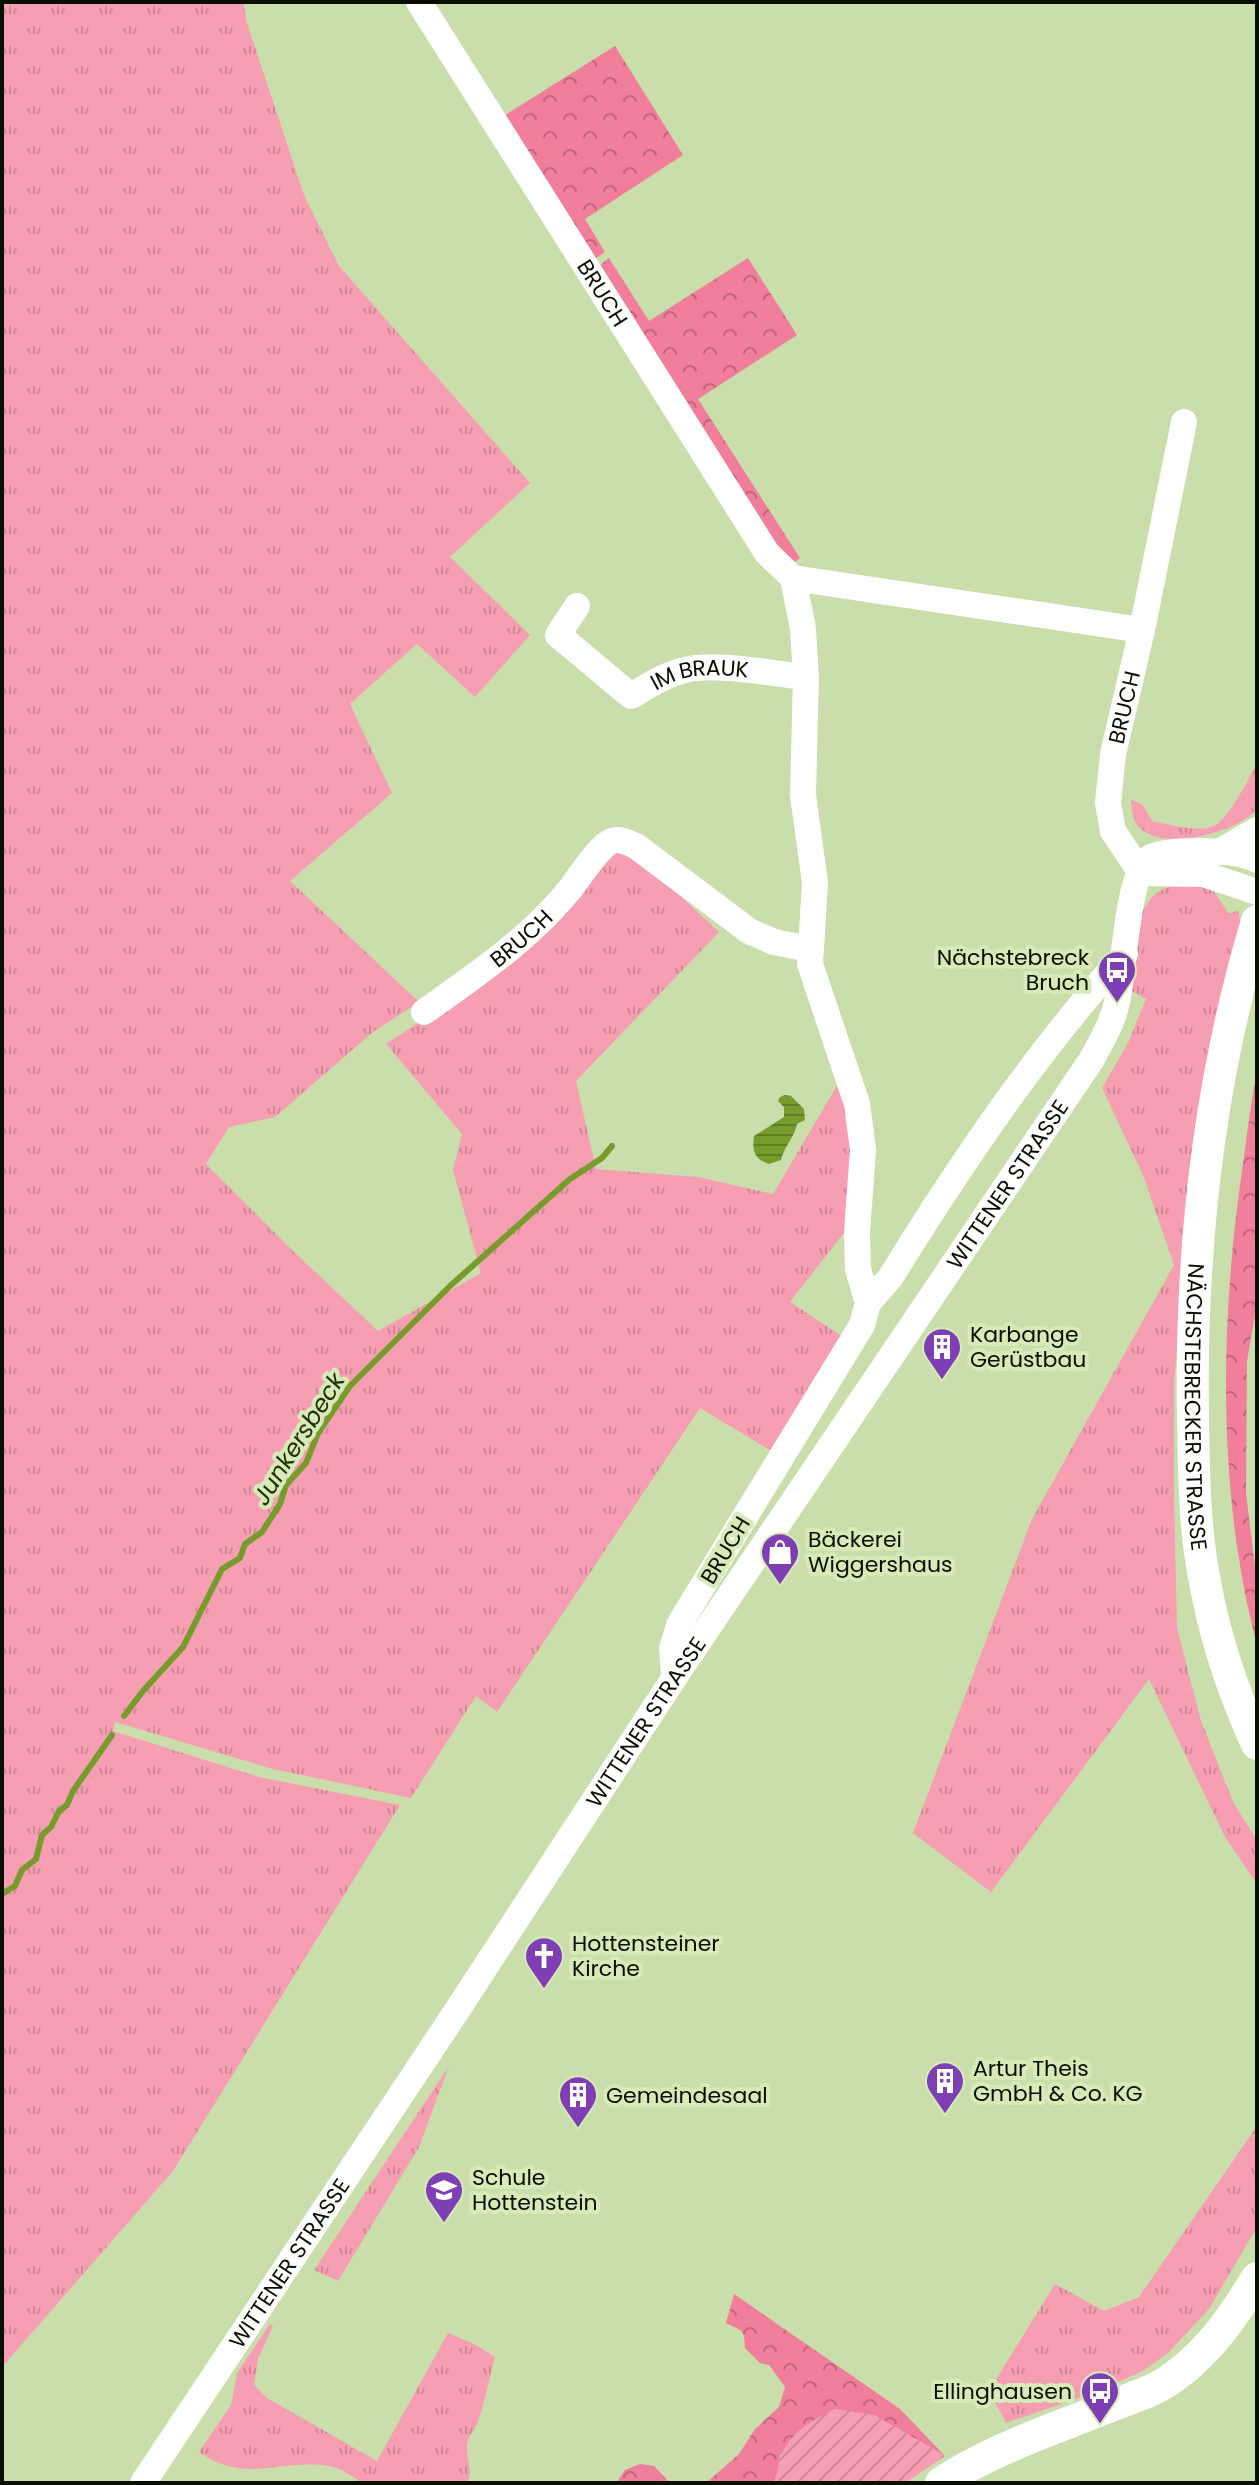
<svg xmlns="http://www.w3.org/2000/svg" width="1259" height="2485" font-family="Poppins,sans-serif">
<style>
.grass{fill:url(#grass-tufts)}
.forest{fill:url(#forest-crowns)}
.garden{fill:url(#garden-furrows)}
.water{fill:url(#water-rules)}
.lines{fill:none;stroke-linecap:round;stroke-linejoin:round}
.stream{stroke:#789c2c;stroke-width:6}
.minor{stroke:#fff;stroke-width:26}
.major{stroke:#fff;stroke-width:32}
.labels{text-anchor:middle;stroke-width:8;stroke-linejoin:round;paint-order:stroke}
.street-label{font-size:22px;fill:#080e00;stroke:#d6ebb7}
.poi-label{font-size:22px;fill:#080e00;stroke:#d6ebb7;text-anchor:start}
.water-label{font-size:24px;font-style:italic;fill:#223103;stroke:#d6ebb7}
</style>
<defs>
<pattern id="grass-tufts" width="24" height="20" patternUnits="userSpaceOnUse" patternTransform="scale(2)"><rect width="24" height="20" fill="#f69fb2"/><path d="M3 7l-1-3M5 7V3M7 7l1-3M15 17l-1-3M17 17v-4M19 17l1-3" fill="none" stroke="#d18897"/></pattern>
<pattern id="forest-crowns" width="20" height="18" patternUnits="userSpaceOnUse" patternTransform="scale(2)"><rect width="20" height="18" fill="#f17e9a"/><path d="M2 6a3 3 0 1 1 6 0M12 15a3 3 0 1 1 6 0" fill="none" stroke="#c1667b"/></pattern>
<pattern id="garden-furrows" width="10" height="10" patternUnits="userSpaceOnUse" patternTransform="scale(2)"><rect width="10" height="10" fill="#f69fb2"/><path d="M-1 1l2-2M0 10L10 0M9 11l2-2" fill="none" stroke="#d18897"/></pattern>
<pattern id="water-rules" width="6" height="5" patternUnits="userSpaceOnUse" patternTransform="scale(2)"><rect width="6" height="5" fill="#789c2c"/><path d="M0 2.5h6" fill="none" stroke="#607e23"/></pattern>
</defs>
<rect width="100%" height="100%" fill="#c9deaa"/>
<path class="grass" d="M2,2H243L247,23L304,195L339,266L530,483L450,557L530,635L475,697L417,644L350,704L392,793L290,881L419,1002L373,1032L275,1117L229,1127L206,1164L293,1251L378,1331L481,1273L453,1170L462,1134L386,1044L428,1016L612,849L645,863L719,932L576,1081L596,1169L698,1177L773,1194L841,1079L851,1113L850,1235L843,1234L790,1302L843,1337L773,1452L700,1408L497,1712L476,1696L411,1798L273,1769L115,1722L113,1731L259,1777L400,1805L173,2171L2,2367Z
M1257,764V809C1237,833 1165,851 1141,829C1132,822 1132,811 1131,800L1142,804L1153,822C1170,824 1195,832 1211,827C1229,821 1247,780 1257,764Z
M1172,886H1198L1212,889L1229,914L1238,910L1241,926L1195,1156L1174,1382V1493L1177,1628L1201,1721L1233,1802L1257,1840V1884L1225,1837L1149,1679L991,1892L913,1833L1032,1519L1174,1265L1143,1175L1102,1088L1128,1043L1146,999L1130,990C1135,954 1130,897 1172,886Z
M449,2066L419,2147L338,2281L314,2270Z
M1257,2126V2227L1209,2309L1169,2352L1143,2371L1090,2394L1006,2423L989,2391L1055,2284L1104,2311L1139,2297Z
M270,2324L273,2326L258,2359L254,2385L267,2398L377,2461L448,2333L476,2345L495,2357C489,2379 485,2403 477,2424C474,2430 470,2434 468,2440C464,2455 474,2468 467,2483H362C352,2476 341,2468 329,2466C280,2458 246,2485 199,2452L231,2405L237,2373Z"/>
<path class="forest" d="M615,46L683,155L585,219L605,252L589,263L499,119Z
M609,258L649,321L748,258L797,335L698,399L800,558L789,566L598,267Z
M1257,1073V1304L1247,1361L1246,1493L1257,1583V1645C1216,1490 1220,1314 1244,1157C1248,1129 1251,1100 1257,1073Z
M734,2294L900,2409L945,2456L874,2415L780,2455L778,2474L773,2483H706L739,2454L755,2429L779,2407L785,2387L769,2365L760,2363L745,2348C744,2329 744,2332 726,2323Z
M640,2464L654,2466L670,2483H616L625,2470Z"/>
<path class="garden" d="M835,2409L874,2415L945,2456L905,2483H773C779,2473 777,2462 782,2453C794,2430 812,2420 835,2409Z"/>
<path class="water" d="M785,1095L791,1096L804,1109L805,1120L797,1124C794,1138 785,1145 781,1160L769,1164C754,1159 752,1150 754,1136L784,1117V1107L778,1101L780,1097Z"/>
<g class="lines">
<path class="stream" d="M124,1716L143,1691L183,1647L222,1569L240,1558L245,1544L262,1532L280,1504L286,1485L306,1463L318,1433L350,1386L450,1286L570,1179L602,1158L612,1146
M2,1894L15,1886L22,1870L36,1859L42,1835L51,1827L59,1811L67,1805L73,1791L112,1735"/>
<g class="minor">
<path id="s1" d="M419,2L767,553L793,578L803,629L806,677L803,795L815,883L810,964L857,1104L863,1150L857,1232L858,1269L868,1303L862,1325L680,1623L672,1648L674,1678"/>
<path d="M793,578L1142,630"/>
<path id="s2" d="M577,606L558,635L631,696C648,686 663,676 681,671C713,661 772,674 806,677"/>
<path d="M1219,852L1257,830"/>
<path id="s3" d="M1141,873L1113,831L1108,803L1113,754L1142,630L1184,422"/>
<path d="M1141,873L1203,874L1257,892"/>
<path id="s4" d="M424,1012C476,975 531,938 571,888C580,876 599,846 612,841C620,838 629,843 636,846L749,931L774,942L809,949"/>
<path d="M868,1303L890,1278C960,1165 1036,1052 1125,954"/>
<path id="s5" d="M143,2483L452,2018L674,1678L1092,1059C1102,1040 1113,1022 1117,1002C1124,971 1127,877 1148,859C1158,851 1191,851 1203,851C1222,852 1240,851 1257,860"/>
</g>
<g class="major">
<path id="s6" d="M1257,921C1209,1081 1190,1252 1193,1419C1194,1469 1194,1521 1203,1571C1213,1631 1231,1688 1257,1744"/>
<path d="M941,2483C992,2449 1052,2430 1108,2407C1131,2398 1156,2391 1175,2376C1211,2350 1234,2315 1257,2278"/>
</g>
</g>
<defs>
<symbol id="bus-pin" viewBox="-11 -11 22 30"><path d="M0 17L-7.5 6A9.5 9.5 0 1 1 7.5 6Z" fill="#7f3fb4" stroke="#d6ebb7"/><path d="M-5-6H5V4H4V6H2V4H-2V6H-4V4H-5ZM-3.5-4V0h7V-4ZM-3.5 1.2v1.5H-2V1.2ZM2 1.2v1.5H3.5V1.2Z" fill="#fff"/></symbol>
<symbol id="building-pin" viewBox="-11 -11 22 30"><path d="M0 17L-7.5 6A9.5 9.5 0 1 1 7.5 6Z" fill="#7f3fb4" stroke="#d6ebb7"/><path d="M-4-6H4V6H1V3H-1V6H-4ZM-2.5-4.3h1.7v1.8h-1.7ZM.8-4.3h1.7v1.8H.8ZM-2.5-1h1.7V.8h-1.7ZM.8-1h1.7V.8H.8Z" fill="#fff"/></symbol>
<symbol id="shop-pin" viewBox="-11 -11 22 30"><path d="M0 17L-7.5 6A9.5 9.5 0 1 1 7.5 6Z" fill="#7f3fb4" stroke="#d6ebb7"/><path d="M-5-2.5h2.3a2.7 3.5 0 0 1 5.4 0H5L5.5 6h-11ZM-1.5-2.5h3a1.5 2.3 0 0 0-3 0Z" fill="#fff"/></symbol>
<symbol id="church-pin" viewBox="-11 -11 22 30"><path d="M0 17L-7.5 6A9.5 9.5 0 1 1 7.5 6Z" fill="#7f3fb4" stroke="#d6ebb7"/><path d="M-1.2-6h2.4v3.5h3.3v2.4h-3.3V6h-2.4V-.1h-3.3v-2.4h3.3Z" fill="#fff"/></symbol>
<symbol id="school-pin" viewBox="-11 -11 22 30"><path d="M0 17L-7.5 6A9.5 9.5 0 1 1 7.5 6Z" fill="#7f3fb4" stroke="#d6ebb7"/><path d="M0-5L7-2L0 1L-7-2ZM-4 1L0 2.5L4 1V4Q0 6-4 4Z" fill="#fff"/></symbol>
</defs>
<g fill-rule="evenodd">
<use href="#bus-pin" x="1095" y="948" width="44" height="60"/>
<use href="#building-pin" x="920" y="1325" width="44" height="60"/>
<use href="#shop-pin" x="758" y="1530" width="44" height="60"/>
<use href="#church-pin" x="522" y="1934" width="44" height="60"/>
<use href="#building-pin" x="923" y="2059" width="44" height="60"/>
<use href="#building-pin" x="556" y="2073" width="44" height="60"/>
<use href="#school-pin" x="422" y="2168" width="44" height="60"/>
<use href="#bus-pin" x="1078" y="2369" width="44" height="60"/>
</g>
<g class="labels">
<g class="street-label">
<text dy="8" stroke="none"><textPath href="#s1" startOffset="344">BRUCH</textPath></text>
<text dy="8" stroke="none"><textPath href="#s2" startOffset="204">IM BRAUK</textPath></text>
<text dy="8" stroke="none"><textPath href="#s3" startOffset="176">BRUCH</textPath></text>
<text dy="8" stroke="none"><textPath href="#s4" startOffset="122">BRUCH</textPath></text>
<text dy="8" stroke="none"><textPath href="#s5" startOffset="1560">WITTENER STRASSE</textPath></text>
<text dy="8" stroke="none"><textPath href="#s6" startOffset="492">NÄCHSTEBRECKER STRASSE</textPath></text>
<text transform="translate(725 1550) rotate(-59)" y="8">BRUCH</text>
<text dy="8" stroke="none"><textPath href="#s5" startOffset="912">WITTENER STRASSE</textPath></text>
<text dy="8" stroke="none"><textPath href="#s5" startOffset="264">WITTENER STRASSE</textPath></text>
</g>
<g class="poi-label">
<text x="1089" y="965" text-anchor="end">Nächstebreck<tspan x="1089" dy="25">Bruch</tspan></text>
<text x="970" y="1342">Karbange<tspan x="970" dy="25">Gerüstbau</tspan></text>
<text x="808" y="1547">Bäckerei<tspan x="808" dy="25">Wiggershaus</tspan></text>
<text x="572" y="1951">Hottensteiner<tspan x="572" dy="25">Kirche</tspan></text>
<text x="973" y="2076">Artur Theis<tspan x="973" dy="25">GmbH &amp; Co. KG</tspan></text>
<text x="606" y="2103">Gemeindesaal</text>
<text x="472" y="2185">Schule<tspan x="472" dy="25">Hottenstein</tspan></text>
<text x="1072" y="2399" text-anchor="end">Ellinghausen</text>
</g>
<g class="water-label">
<text transform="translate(299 1439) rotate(-58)" y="8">Junkersbeck</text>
</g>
</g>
<rect width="1259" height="2485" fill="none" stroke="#080e00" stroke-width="8"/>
</svg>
